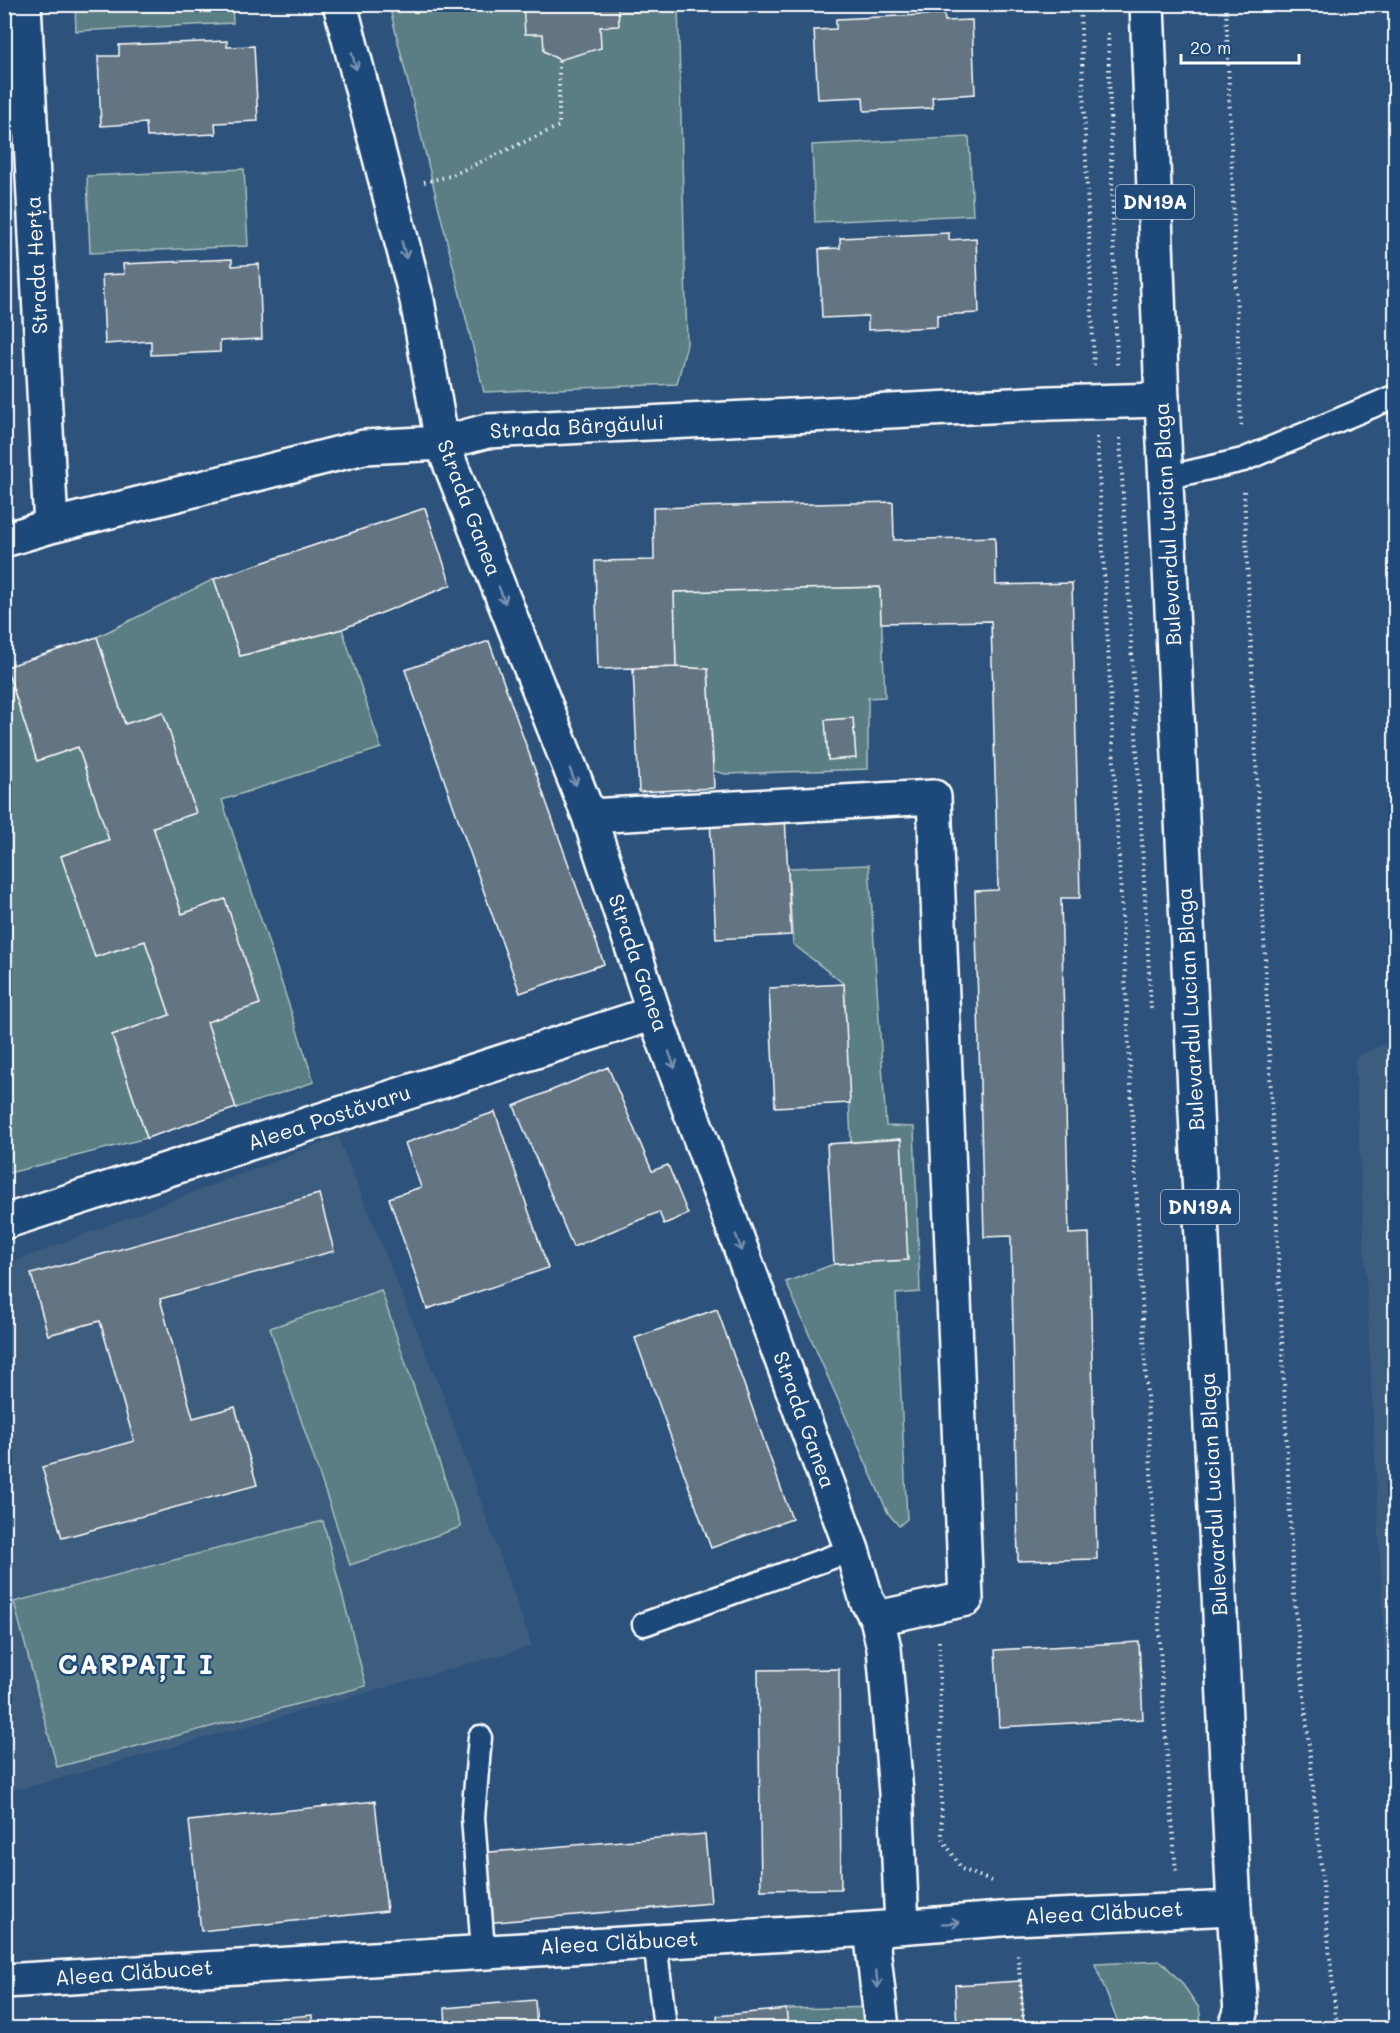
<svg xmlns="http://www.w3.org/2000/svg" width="1400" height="2033" font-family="Mali,sans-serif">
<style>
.built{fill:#3d5d7e}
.green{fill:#5a7e83;stroke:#acbec1;stroke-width:1.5}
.building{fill:#637583;stroke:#fff;stroke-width:1.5}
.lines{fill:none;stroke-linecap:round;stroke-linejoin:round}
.service-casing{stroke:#fff;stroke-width:27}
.minor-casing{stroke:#fff;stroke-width:38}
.primary-casing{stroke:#fff;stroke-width:38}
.path{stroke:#fff;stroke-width:4;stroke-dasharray:1.5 4.5;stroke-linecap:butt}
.service{stroke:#1f4a7a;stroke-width:22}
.minor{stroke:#1f4a7a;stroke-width:33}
.primary{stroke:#1f4a7a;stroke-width:33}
.oneway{stroke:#7992af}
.labels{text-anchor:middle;stroke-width:4.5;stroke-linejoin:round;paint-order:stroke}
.shield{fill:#1f4a7a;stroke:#bcc9d7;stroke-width:1.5}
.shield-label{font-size:20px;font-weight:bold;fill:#fff}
.street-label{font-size:21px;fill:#fff;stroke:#1f4a7a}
.district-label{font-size:27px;font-weight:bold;letter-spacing:1.5px;fill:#fff;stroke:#1f4a7a}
</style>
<rect width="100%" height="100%" fill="#2d537c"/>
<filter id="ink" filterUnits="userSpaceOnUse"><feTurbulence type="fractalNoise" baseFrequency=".0167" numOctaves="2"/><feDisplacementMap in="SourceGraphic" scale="12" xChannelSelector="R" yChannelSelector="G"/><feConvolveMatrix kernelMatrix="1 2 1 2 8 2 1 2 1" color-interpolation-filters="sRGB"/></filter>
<g filter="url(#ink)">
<path class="built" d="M1395,1039V1856L1355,1058Z
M338,1137L444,1398L532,1646L40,1784L5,1792V1265Z"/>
<path class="green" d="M75,5H232L233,23L76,31Z
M389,5H678L687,344L677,384L484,392Z
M969,137L973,215L815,222L812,145Z
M244,169L248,246L90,253L87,176Z
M214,579L240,656L342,629L381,748L222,800L314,1082L236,1108L207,1022L225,899L182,914L153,827L196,813L163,713L125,724L97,637Z
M880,587L885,697L868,698V769L725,774L714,771L708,669L676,667L674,592Z
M4,667H6L37,761L78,747L109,839L61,856L95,957L145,941L170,1015L112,1035L147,1138L5,1174Z
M869,865L886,1126L914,1127L920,1292L896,1294L907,1519L899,1526L888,1513L786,1282L834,1264L907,1260L900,1139L851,1142L844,984L793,944L788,868Z
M381,1290L461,1527L350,1565L270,1328Z
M323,1521L366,1686L57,1767L14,1602Z
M1161,1961L1181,1982L1199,2008L1202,2028H1120L1095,1964Z
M880,2007L882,2028H788L786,2009Z"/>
<path class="building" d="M513,4H618L619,26L600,27L601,48L559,60L544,51L543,34H525L523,5Z
M944,14L945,21L972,20L975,94L932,97L933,108L864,111L863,97L818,99L814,30L836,29V19Z
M227,41V47L254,46L258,121L215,123L216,134L147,137L146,123L101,126L98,56H119V45Z
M949,233V240L976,238L979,313L937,315V327L868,330V316L822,318L819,249L840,248V238Z
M232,259V266L259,264L262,339L220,341V352L151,355V341L105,344L102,275L124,274L123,264Z
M893,502L894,540L995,537L996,585L1072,583L1080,898H1061L1069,1234L1089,1233L1097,1559L1018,1561L1011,1236L984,1237L975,891L998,890L991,621L881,623L880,587L674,592L676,667L598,669L595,561L654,560L653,508Z
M425,508L451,585L342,629L240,656L214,579Z
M97,637L125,724L163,712L196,813L153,827L182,914L225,899L260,1004L207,1022L236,1108L147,1138L112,1035L170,1015L145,941L95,957L61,856L109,840L78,747L37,761L6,667Z
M489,641L604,964L520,993L405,670Z
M676,667L708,669L714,788L639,792L633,669Z
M853,718L856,758L828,760L825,720Z
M785,816L791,935L716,939L710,819Z
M844,984L850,1103L775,1107L769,988Z
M608,1067L652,1171L668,1165L688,1214L664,1224L659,1212L573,1247L514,1106Z
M495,1112L548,1268L427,1309L389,1198L421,1187L405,1143Z
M901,1139L908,1260L834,1264L827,1144Z
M319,1194L334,1251L160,1299L193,1418L235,1407L257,1485L62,1538L42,1467L134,1441L100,1321L48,1335L31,1274Z
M717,1309L792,1519L711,1548L635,1338Z
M1139,1642L1143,1719L999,1727L995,1650Z
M839,1669L841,1889L761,1890L758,1670Z
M375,1801L387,1911L201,1931L189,1821Z
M705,1834L711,1903L485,1923L479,1853Z
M1021,1981L1024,2028H957L955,1985Z
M535,2000L537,2028H446L445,2008Z
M786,2009L788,2028H718L717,2016Z
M312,2015L313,2028H222V2023Z"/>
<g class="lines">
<defs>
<path id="service" d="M1165,478L1243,460L1396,396
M644,1624L852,1550
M480,1737L473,1817L483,1951
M655,1941L665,2028"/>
<path id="minor" d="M24,4L51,526
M340,4L417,300L442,443L589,816L654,1013L852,1550L867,1601L877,1618L884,1648L896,1793L902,1926
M4,540L51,526L364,447L442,443L487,431L1050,403L1162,400
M589,816L934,797L966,1599L877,1618
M4,1222L654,1013
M871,1929L882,2028
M4,1981L871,1929L1014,1918L1234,1908"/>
<path id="primary" d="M1147,4L1162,400L1234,1908L1241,2013L1235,2028"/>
</defs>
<use href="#service" class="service-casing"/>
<use href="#minor" class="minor-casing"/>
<use href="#primary" class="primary-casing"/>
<path class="path" d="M1080,4L1094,367
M1226,4L1241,426
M1108,33L1117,365
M424,182L450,176L559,126V60
M1097,437L1163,1702L1176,1872H1174
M1120,438L1151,1009
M1244,491L1293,1584L1337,2028
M939,1641L942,1838L962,1869L991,1881
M1018,1955L1024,2028"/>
<use href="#service" class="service"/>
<use href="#minor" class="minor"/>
<use href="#primary" class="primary"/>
</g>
<defs><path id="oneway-shaft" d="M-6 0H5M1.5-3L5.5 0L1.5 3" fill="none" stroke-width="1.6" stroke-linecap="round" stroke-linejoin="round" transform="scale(1.5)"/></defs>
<g class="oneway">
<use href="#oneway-shaft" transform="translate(354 61) rotate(75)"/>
<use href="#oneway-shaft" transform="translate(404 250) rotate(75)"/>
<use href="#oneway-shaft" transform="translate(502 595) rotate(69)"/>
<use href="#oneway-shaft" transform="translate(573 777) rotate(69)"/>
<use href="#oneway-shaft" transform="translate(672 1060) rotate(70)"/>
<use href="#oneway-shaft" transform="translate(739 1243) rotate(70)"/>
<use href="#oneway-shaft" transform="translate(951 1923) rotate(-4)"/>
<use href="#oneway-shaft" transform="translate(877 1979) rotate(84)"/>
</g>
</g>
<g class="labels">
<g class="shield">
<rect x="1116" y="185" width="78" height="34" rx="4.5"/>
<rect x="1161" y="1190" width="78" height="34" rx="4.5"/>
</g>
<g class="shield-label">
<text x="1155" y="209">DN19A</text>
<text x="1200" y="1214">DN19A</text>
</g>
<g class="street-label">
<text transform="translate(37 265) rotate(-93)" y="7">Strada Herța</text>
<text transform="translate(577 427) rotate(-3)" y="7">Strada Bârgăului</text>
<text transform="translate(469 508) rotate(69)" y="7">Strada Ganea</text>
<text transform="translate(1168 524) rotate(-93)" y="7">Bulevardul Lucian Blaga</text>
<text transform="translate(638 963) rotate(71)" y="7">Strada Ganea</text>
<text transform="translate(1191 1009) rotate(-93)" y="7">Bulevardul Lucian Blaga</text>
<text transform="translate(329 1118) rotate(-18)" y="7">Aleea Postăvaru</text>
<text transform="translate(804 1420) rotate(70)" y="7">Strada Ganea</text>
<text transform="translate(1214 1494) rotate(-93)" y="7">Bulevardul Lucian Blaga</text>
<text transform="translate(1104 1913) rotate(-3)" y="7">Aleea Clăbucet</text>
<text transform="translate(619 1943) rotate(-3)" y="7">Aleea Clăbucet</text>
<text transform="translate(134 1973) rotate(-4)" y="7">Aleea Clăbucet</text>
</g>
<g class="district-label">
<text x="136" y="1674">CARPAȚI I</text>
</g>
</g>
<rect width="1400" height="2033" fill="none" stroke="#1f4a7a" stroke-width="24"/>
<rect x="12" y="12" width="1376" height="2009" fill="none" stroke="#fff" stroke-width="2" filter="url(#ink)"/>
<path d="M1181 54v9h118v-9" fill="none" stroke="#ffffff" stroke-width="3"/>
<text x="1190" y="54" font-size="18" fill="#ffffff" stroke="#1f4a7a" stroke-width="4.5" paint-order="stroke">20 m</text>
</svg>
